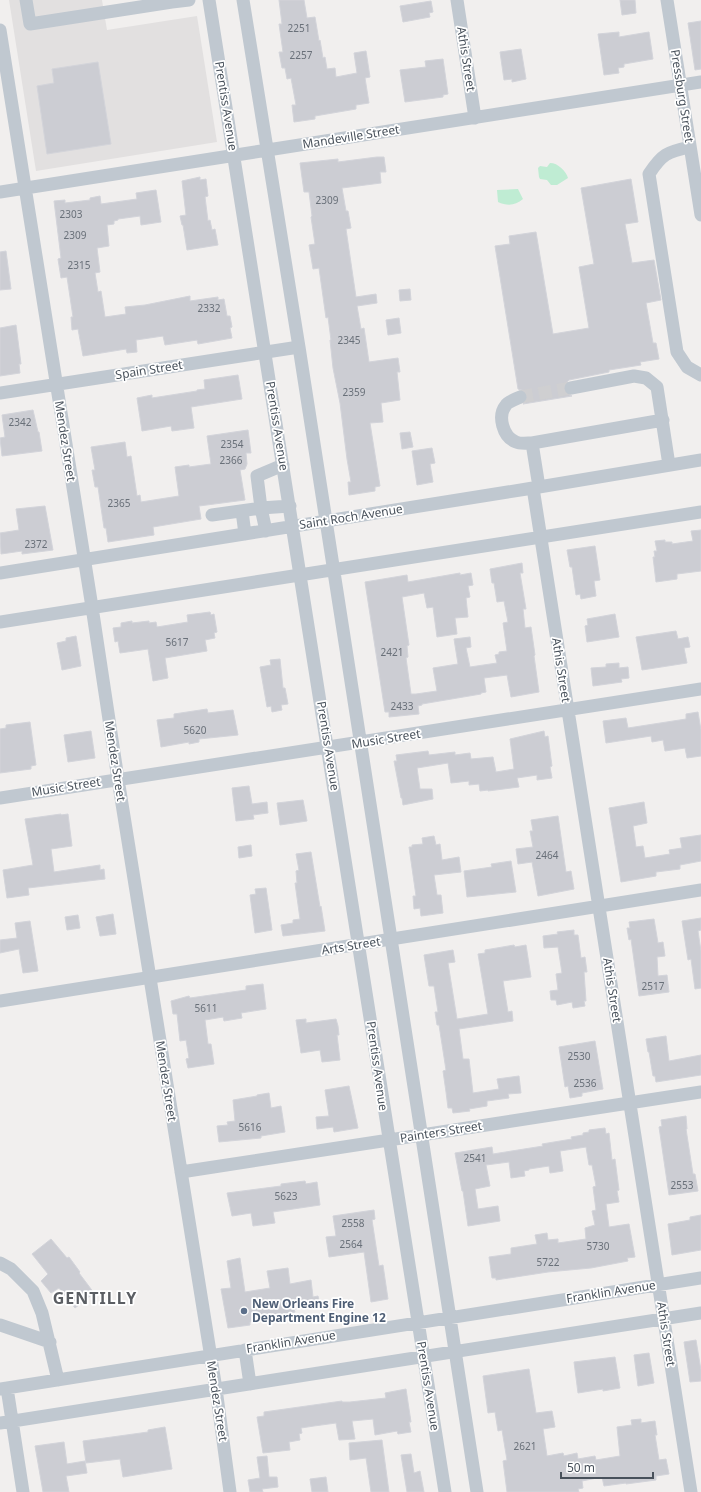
<svg xmlns="http://www.w3.org/2000/svg" width="701" height="1492" font-family="'Noto Sans',sans-serif">
<style>
.education{fill:#e2e0e0}
.green{fill:#bfecd3}
.building{fill:#cccdd3;stroke:#d3d4da}
.lines{fill:none;stroke-linecap:round;stroke-linejoin:round}
.minor-tunnel{stroke:#cfcfd1;stroke-width:13;stroke-dasharray:13 6;stroke-linecap:butt}
.minor{stroke:#c0c8d0;stroke-width:13}
.service-dot{fill:#5c6f8a;stroke:#fff;stroke-width:1.5}
.labels{text-anchor:middle;stroke-width:3.5;stroke-linejoin:round;paint-order:stroke}
.number-label{font-size:10px;fill:#697079}
.street-label{font-size:12px;fill:#48515b;stroke:#fff}
.service-label{font-size:12px;font-weight:bold;fill:#4e5e75;stroke:#fff;text-anchor:start}
.district-label{font-size:16px;font-weight:bold;letter-spacing:1px;fill:#5b5e63;stroke:#fff}
</style>
<rect width="100%" height="100%" fill="#f1efee"/>
<path class="education" d="M9,0H102L107,30L197,16L217,142L36,171Z"/>
<path class="green" d="M550,163C558,163 566,171 568,178L557,185H551L547,180L540,179L539,177L538,168L540,166L547,167Z
M518,189L523,199C515,206 507,206 498,202L497,190Z"/>
<path class="building" d="M279,0H304L307,18L315,17L319,41L320,40L323,58L325,57L327,69L335,68L336,77L357,73L354,53L366,51L370,77L365,78L369,103L356,105V109L315,116V119L294,122L292,105H296L291,78L287,79L285,68H282L279,52H283L279,24H282Z
M620,0H635L636,13L622,15Z
M431,1L433,12L429,13L430,17L403,22L400,6Z
M701,21V69L695,70L688,23Z
M619,32V37L649,32L653,59L624,64V67L618,68L619,73L604,75L598,34Z
M521,49L526,79L512,82V79L504,80L500,52Z
M443,59L448,94L443,95V97L405,102L400,70L426,67L425,61Z
M98,62L111,144L47,154L37,86L54,83L52,69Z
M377,157H384L386,172H380L381,183L342,188L346,211H348L351,228L346,229L356,297L376,294L377,303L357,306L361,329L364,328L369,362L398,358L400,372H397L400,400L381,403L383,422L370,423L380,486L375,487V491L349,495L348,482H351L347,459L340,403L333,368L330,340H331L328,317L326,318L319,268L313,269L309,245L315,244L311,217L312,216L309,192H304L300,163L338,159V162Z
M200,177V180L206,179L208,196L205,197L208,221L210,220L212,230L215,229L218,245L187,250L183,225H182L180,216L186,215L182,181Z
M631,179L638,222L625,224L632,263L654,260L661,300L646,303L653,343H656L659,359L640,362L641,365L609,370V372L569,380L564,385L563,390L565,393L572,396L523,404L526,402L528,397L525,391L518,389L495,246L510,244L509,236L536,232L553,334L589,328L579,267L594,264L581,188Z
M156,190L161,222L141,225L140,216L118,219V220L114,221V224L107,225L109,246L97,248L100,272L95,273L98,292L101,291L105,317L126,314L125,307L145,305L190,296V301L218,297V300L224,299L227,316H230L232,327L230,328L232,338L198,344L197,340L165,345L163,336L136,340L137,352L127,353L126,349L83,356L78,329L72,330L71,317H73L67,277L61,278L58,259L61,258L54,201L65,200V203L90,200V198L100,196L101,204L137,199L136,193Z
M6,251L11,289L0,290V252Z
M410,289L411,300L400,301L399,290Z
M399,318L401,333L388,335L386,320Z
M16,325L21,364H19L20,373L0,376V328Z
M238,375L242,399L191,407L194,428L172,431L171,426L142,431L137,398L152,395V398L197,391V390L205,389L204,380Z
M33,410L38,432H39L42,451L2,456L0,438L5,437L2,415Z
M248,430L251,453H246L247,464L245,469L240,470L245,500L199,506L201,519L153,527L154,535L108,542L106,528H104L98,487H95L92,470H95L91,447L125,442L127,457L131,456L137,496L140,495L141,502L179,496L175,467L189,465V467L211,464L207,436Z
M410,432L413,447L402,449L400,433Z
M432,448L435,463L430,464L433,482L417,485L412,451Z
M45,506L53,550L22,554V551L1,554L0,533L19,530L16,509Z
M701,530V571L677,574V579L656,582L653,557H655L654,551H657L655,541L665,540V542H672V544L693,541L691,531Z
M595,546L600,580L594,581L596,596L581,599L580,594L576,595L572,567H570L567,550Z
M522,563L523,573H520L526,609H523L525,628L531,627L535,655L534,656L539,692L511,697L507,675L484,678L486,692L481,693V694L422,704V705L418,706L419,714L389,717V712H385L365,582L407,575L408,582L460,573V575L471,573L473,585L468,586L470,597L466,598L468,617L455,618L457,634L437,637L433,607L427,608L424,593L402,597L409,645L407,646L408,657L406,658L411,694H416L437,691L433,668L458,664L454,639L470,637L471,647L466,648L470,667L497,663L495,655L499,654V652L507,651L503,623L508,622L504,601L497,602L494,583H492L490,569Z
M210,612L211,615L214,614L217,632L214,633L215,638L205,640L207,651L165,658L168,678L153,681L148,649L120,653L118,641L115,642L113,628L121,627V623L132,621V623L149,621V623L156,622L157,627L188,622L187,615Z
M615,614L619,637L587,642L585,626L588,625L587,619Z
M676,631L678,639L688,637L690,647L684,648L687,663L642,670L636,637Z
M76,636L81,666L62,670L57,643L66,641V638Z
M280,659L283,688H285L288,704L281,705L282,710L272,712L271,706L267,707L260,667L271,665L270,660Z
M619,663V668L628,667L629,678L621,679L622,682L593,686L591,668L606,667V664Z
M207,709L208,713L233,710L238,735L199,739V742L189,744V742L161,747L157,720L174,718V714Z
M698,712L701,730V756L687,758L685,748L665,751L663,740L652,742L651,736L606,743L603,721L626,718L628,728L686,719V714Z
M30,722L36,765L31,766V769L0,773V729L6,728V725Z
M91,731L95,758L68,762L64,735Z
M544,731L545,737L548,736L552,766L550,767L552,778L537,780V775L517,778L519,787L488,791V790L480,791L479,784L469,785V781L451,783L448,763L417,768L420,789H432L433,799L403,805L402,798H401L394,761H397L396,755L428,751L429,755L455,752V755L470,753L471,759L493,757L496,772L514,769L510,739Z
M249,786L252,804L267,802L268,813L253,815L254,819L236,821L232,788Z
M303,800L307,821L280,825L277,803Z
M644,802L647,823L633,826L636,847L643,846L645,858L670,854L669,850L682,848L680,838L701,835V861L680,865V869L656,872V876L621,882L609,808Z
M61,814V815L68,814L72,846L51,849L54,872L100,865V870L104,869L105,879L28,888L29,895L7,898L3,870L33,865L25,819Z
M558,816L566,872L571,871L574,889L538,896L532,862L518,864L516,849L533,847L530,831H533L531,820Z
M434,836L436,845L440,844L442,860L459,857L461,872L434,875L437,895H441L443,913L421,916L420,908L414,909L413,896H416L409,847H412V845L423,844L422,838Z
M251,845L252,856L239,858L238,847Z
M311,852L320,907L321,906L325,931L283,936L281,925L293,923V920L300,919L295,883H297L296,871L299,870L296,854Z
M511,861L516,892L467,897L464,871L492,867L491,864Z
M266,888L272,930L255,933L250,895L256,894L255,889Z
M113,914L116,934L100,936L96,917Z
M78,915L80,928L67,930L65,917Z
M701,918V930L698,931L701,951V988L695,989L691,959L688,960L682,921Z
M654,919L658,943L663,942L665,956L657,957L658,976L667,975L669,992L639,996L631,939L629,940L627,928H630L629,922Z
M30,921L38,971L23,973L19,949L0,953V940L17,938L15,923Z
M574,930V935H578L581,958L585,957L587,972H584L586,1001H584L585,1006L573,1008L572,1002L557,1005L556,1000H551L550,991L558,990L556,974L562,973L558,947L544,948L543,936L558,934L557,932Z
M514,945L515,947L526,945L531,977L503,981L508,1012L512,1011L513,1021L459,1029L463,1059H469L473,1093L499,1089L497,1079L519,1076L521,1093L508,1094L509,1098L487,1101V1106L469,1109L470,1111L453,1113L452,1108H448L446,1092L443,1071L446,1070L439,1025H437L435,1012H438L434,986H429L424,955L453,950L455,962L448,963L457,1019L488,1014L478,954L485,953V950Z
M263,984L266,1009L241,1013L242,1018L224,1021L223,1017L205,1020L208,1044H211L214,1064L188,1068L186,1059L189,1058L186,1040L180,1041L177,1014H173L171,1001L189,996L190,998L246,990V986Z
M306,1019V1023L336,1019L338,1026L339,1035H337L340,1060L322,1062L320,1050L301,1053L296,1020Z
M666,1036L669,1061L701,1055V1075L656,1082L655,1076H653L649,1052H648L646,1039Z
M595,1041L603,1089L582,1093V1096L570,1098L568,1086L565,1087L559,1047Z
M349,1086L358,1128L334,1132L333,1127L317,1129L316,1117L329,1116L325,1090Z
M269,1093L271,1108L281,1106L285,1132L261,1136V1138L219,1142L217,1126L228,1125L227,1122L235,1121L233,1100L257,1096V1095Z
M686,1116L687,1129H686L693,1174H695L698,1191L669,1195L659,1127L662,1126L661,1120Z
M605,1128L606,1134L609,1133L612,1160L615,1159L619,1190L617,1191L619,1202L606,1204L609,1227L629,1224L635,1257L627,1258L628,1261L591,1268L548,1272L496,1280V1278H492L489,1257L511,1254V1248L537,1244L535,1235L547,1233L548,1240L558,1239V1243L586,1239L585,1228L595,1225L592,1211L596,1210L593,1187L596,1186L592,1165H589L586,1147L560,1151L563,1171L550,1173L549,1166L529,1169V1170L524,1171L525,1176L511,1178L509,1162L486,1165L490,1186L475,1189L478,1209L498,1206L500,1221L468,1226L463,1191H462L455,1153L492,1147L493,1154L543,1146L542,1144L572,1139L571,1137L583,1135V1133L589,1132V1130Z
M305,1181L306,1184L317,1182L320,1205L273,1212L275,1223L253,1226L251,1213L232,1216L227,1193L281,1186V1184Z
M374,1210L375,1219L372,1220L379,1266L383,1265L388,1299L371,1302L364,1252L329,1257L326,1237L336,1236L333,1216Z
M701,1215V1250L672,1255L668,1224L690,1220V1217Z
M51,1239L67,1258L69,1257L80,1272L79,1273L94,1293L75,1308L59,1288L51,1293L41,1281L48,1274L32,1254Z
M240,1258L245,1292L270,1288L267,1271L288,1268L290,1284L311,1280L313,1297L318,1296L320,1305L294,1309L295,1312L272,1316V1318L250,1322V1325L228,1328L221,1289L231,1288L227,1261Z
M696,1340L701,1370V1381L690,1382L684,1342Z
M649,1353L654,1383L638,1386L634,1355Z
M615,1357L620,1388L603,1391V1389L578,1393L574,1362Z
M529,1369L536,1413L552,1411L555,1427L543,1429L547,1456L563,1453L564,1456L577,1453L578,1459L595,1456L596,1460L620,1456L617,1427L632,1425L631,1420L641,1419V1423L655,1421L657,1435H655L659,1460L666,1459L669,1474L656,1476V1480L626,1484V1483L604,1486L602,1477L582,1481L583,1488L578,1489L579,1492H507L503,1461L507,1460L502,1430L498,1431L495,1412L488,1413L483,1376Z
M406,1389L411,1422H409L411,1432L398,1434L397,1431L375,1435L373,1419L352,1421L355,1439L339,1440L336,1423L314,1426L301,1428L302,1433L299,1434L300,1440L289,1442L290,1450L263,1453L257,1417L264,1416V1412L342,1401V1402H350L386,1398L385,1393Z
M165,1427L172,1469L123,1477L120,1459L86,1463L83,1441L148,1432V1430Z
M382,1440L389,1492H371L366,1458L350,1460L349,1443Z
M64,1442L67,1464L85,1461L87,1473L66,1476L69,1492H43L35,1446Z
M411,1454L414,1473L420,1471L424,1492H407L401,1455Z
M267,1456L269,1477H277L278,1487L262,1489L263,1492H250L248,1480L260,1478L257,1457Z
M326,1477L328,1492H312L310,1479Z"/>
<g class="lines">
<path class="minor-tunnel" d="M520,397L571,388"/>
<path class="minor" d="M26,0L30,24L172,2
M172,0V2L189,0
M209,0L445,1492
M243,0L299,347L477,1492
M457,0L475,118
M667,0L701,215
M0,30L92,607L118,779L216,1389L230,1492
M690,147C667,152 662,154 649,174L677,352L687,367L701,375
M0,192L701,82
M571,388L634,376L646,378L657,387L669,465
M0,393L299,347
M520,397C516,399 508,402 506,405C497,416 503,437 516,442C520,444 527,443 532,443L663,420
M532,443L539,487
M283,465L257,476L261,508L290,506
M533,488L691,1492
M242,511L245,534
M212,515L261,508L266,531
M0,573L533,488L701,460
M0,622L701,512
M0,798L701,689
M0,1001L701,890
M181,1172L701,1092
M0,1263L11,1269L33,1291L42,1313L58,1380
M0,1325L50,1342
M245,1350L250,1384
M7,1388L23,1492
M0,1389L701,1278
M0,1423L701,1313"/>
</g>
<circle class="service-dot" cx="244" cy="1311" r="4"/>
<g class="labels">
<g class="number-label">
<text x="299" y="32">2251</text>
<text x="301" y="59">2257</text>
<text x="327" y="204">2309</text>
<text x="71" y="218">2303</text>
<text x="75" y="239">2309</text>
<text x="79" y="269">2315</text>
<text x="209" y="312">2332</text>
<text x="349" y="344">2345</text>
<text x="354" y="396">2359</text>
<text x="20" y="426">2342</text>
<text x="232" y="448">2354</text>
<text x="231" y="464">2366</text>
<text x="119" y="507">2365</text>
<text x="36" y="548">2372</text>
<text x="177" y="646">5617</text>
<text x="392" y="656">2421</text>
<text x="402" y="710">2433</text>
<text x="195" y="734">5620</text>
<text x="547" y="859">2464</text>
<text x="653" y="990">2517</text>
<text x="206" y="1012">5611</text>
<text x="579" y="1060">2530</text>
<text x="585" y="1087">2536</text>
<text x="250" y="1131">5616</text>
<text x="475" y="1162">2541</text>
<text x="682" y="1189">2553</text>
<text x="286" y="1200">5623</text>
<text x="353" y="1227">2558</text>
<text x="351" y="1248">2564</text>
<text x="598" y="1250">5730</text>
<text x="548" y="1266">5722</text>
<text x="525" y="1450">2621</text>
</g>
<g class="street-label">
<text transform="translate(466 59) rotate(81)" y="4">Athis Street</text>
<text transform="translate(682 96) rotate(81)" y="4">Pressburg Street</text>
<text transform="translate(226 106) rotate(81)" y="4">Prentiss Avenue</text>
<text transform="translate(351 137) rotate(-9)" y="4">Mandeville Street</text>
<text transform="translate(149 370) rotate(-9)" y="4">Spain Street</text>
<text transform="translate(277 426) rotate(81)" y="4">Prentiss Avenue</text>
<text transform="translate(65 441) rotate(81)" y="4">Mendez Street</text>
<text transform="translate(351 517) rotate(-9)" y="4">Saint Roch Avenue</text>
<text transform="translate(561 670) rotate(81)" y="4">Athis Street</text>
<text transform="translate(386 739) rotate(-9)" y="4">Music Street</text>
<text transform="translate(328 746) rotate(81)" y="4">Prentiss Avenue</text>
<text transform="translate(115 761) rotate(81)" y="4">Mendez Street</text>
<text transform="translate(66 787) rotate(-9)" y="4">Music Street</text>
<text transform="translate(351 946) rotate(-9)" y="4">Arts Street</text>
<text transform="translate(612 990) rotate(81)" y="4">Athis Street</text>
<text transform="translate(377 1066) rotate(82)" y="4">Prentiss Avenue</text>
<text transform="translate(166 1081) rotate(81)" y="4">Mendez Street</text>
<text transform="translate(441 1132) rotate(-9)" y="4">Painters Street</text>
<text transform="translate(611 1292) rotate(-9)" y="4">Franklin Avenue</text>
<text transform="translate(666 1334) rotate(81)" y="4">Athis Street</text>
<text transform="translate(291 1342) rotate(-9)" y="4">Franklin Avenue</text>
<text transform="translate(428 1386) rotate(81)" y="4">Prentiss Avenue</text>
<text transform="translate(217 1401) rotate(81)" y="4">Mendez Street</text>
</g>
<g class="service-label">
<text x="252" y="1308">New Orleans Fire<tspan x="252" dy="14">Department Engine 12</tspan></text>
</g>
<g class="district-label">
<text x="95" y="1304">GENTILLY</text>
</g>
</g>
<path d="M561 1472v6h92v-6" fill="none" stroke="#48515b" stroke-width="2"/>
<text x="567" y="1472" font-size="12" fill="#48515b" stroke="#ffffff" stroke-width="3" paint-order="stroke">50 m</text>
</svg>
